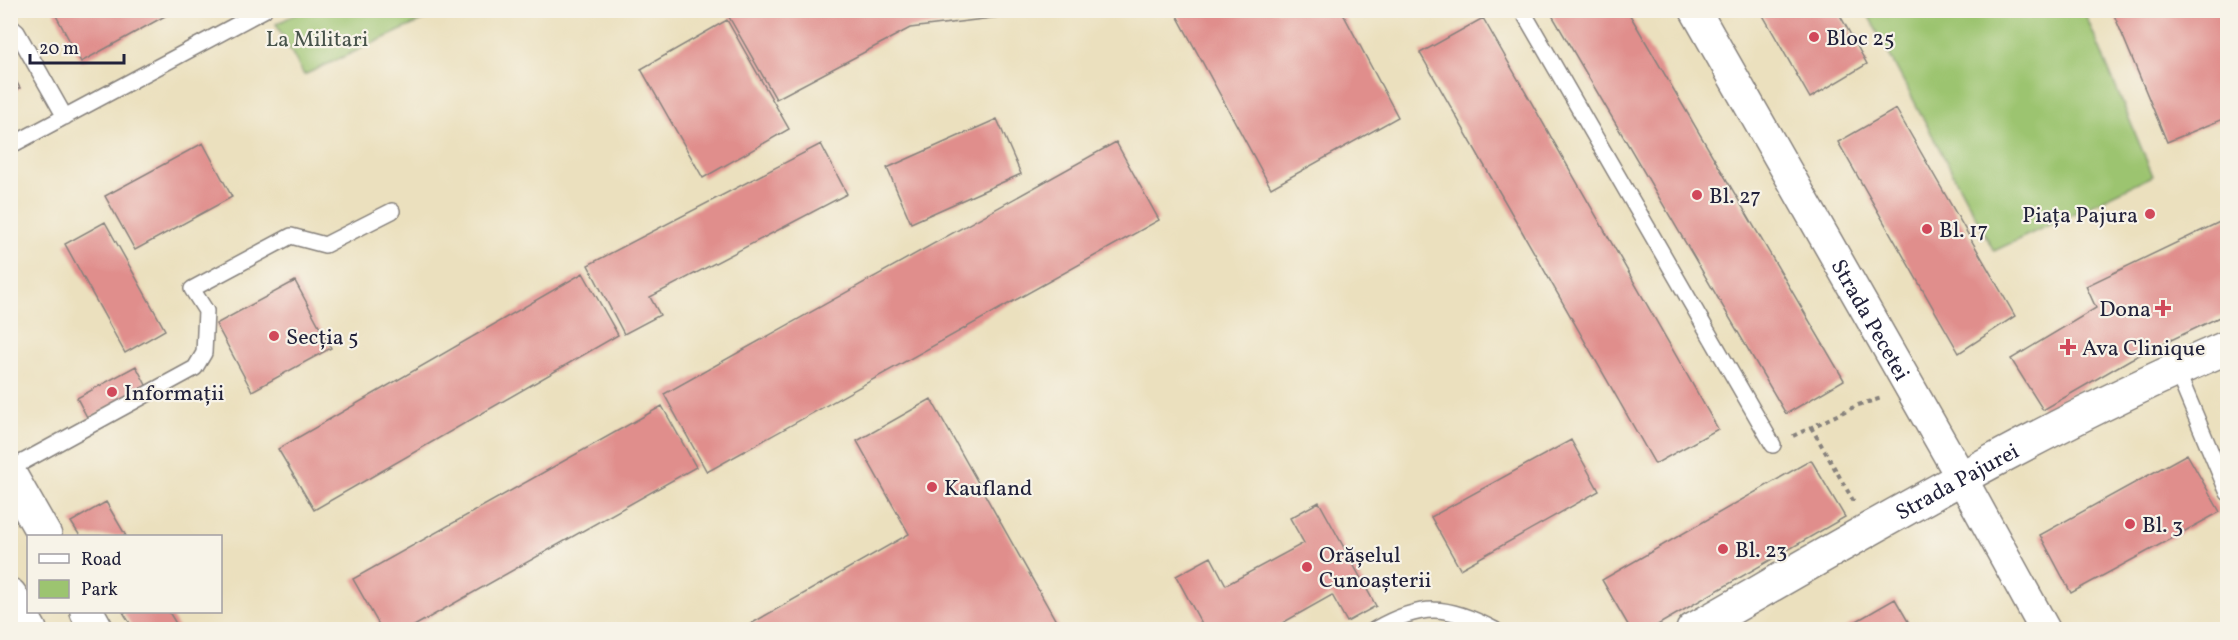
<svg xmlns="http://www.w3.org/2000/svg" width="2238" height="640" font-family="Vollkorn,serif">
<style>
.green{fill:#9cc470;stroke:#5f7356;stroke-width:1.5}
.building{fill:#e08e8c}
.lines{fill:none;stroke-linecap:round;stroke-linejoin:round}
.service-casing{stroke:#86817c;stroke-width:18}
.minor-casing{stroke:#86817c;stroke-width:33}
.tertiary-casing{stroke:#86817c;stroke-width:36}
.primary-casing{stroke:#86817c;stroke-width:36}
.path{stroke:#86817c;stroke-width:4;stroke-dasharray:4.5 4.5;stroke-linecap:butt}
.service{stroke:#fff;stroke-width:15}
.minor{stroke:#fff;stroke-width:30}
.tertiary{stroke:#fff;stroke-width:33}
.primary{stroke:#fff;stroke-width:33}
.poi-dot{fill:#d1495b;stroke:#f7f3e8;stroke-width:2}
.labels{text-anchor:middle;stroke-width:4.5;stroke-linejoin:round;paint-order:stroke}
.poi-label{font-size:22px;fill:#22223b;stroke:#f7f3e8;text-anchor:start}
.park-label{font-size:22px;fill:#47534b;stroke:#f7f3e8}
.street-label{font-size:22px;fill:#22223b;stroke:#f7f3e8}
</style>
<rect width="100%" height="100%" fill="#f7f3e8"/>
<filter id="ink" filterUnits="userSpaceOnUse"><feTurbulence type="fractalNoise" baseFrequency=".0167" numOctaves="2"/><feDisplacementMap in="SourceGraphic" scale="12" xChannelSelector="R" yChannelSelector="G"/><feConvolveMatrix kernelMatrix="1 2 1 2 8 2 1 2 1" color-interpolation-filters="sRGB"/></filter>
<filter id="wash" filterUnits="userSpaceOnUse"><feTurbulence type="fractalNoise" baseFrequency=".008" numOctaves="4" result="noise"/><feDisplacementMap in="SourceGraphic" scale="24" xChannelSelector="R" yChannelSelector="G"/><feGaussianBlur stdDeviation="1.35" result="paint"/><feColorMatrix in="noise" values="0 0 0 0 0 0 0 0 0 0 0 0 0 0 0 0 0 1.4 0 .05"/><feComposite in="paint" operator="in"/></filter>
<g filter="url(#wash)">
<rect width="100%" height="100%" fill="#ebe0be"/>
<path class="green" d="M304,10H443V11L304,75L276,24Z
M1866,11H2084L2153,176L1994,251Z"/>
<g id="blocks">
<path class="building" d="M53,10H176L81,62Z
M725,10H1042V12L910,28L776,99Z
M1174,10H1341L1398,117L1271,188Z
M1549,10H1627L1844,380L1786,414Z
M1760,10H1837L1867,64L1810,98Z
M2112,10H2228V117L2167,142Z
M1483,18L1718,429L1655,464L1420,53Z
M727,20L789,129L703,178L641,69Z
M10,71L20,88L10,93Z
M1896,109L2015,316L1959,353L1838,142Z
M997,119L1021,174L911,223L887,168Z
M1116,142L1159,220L707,472L664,394Z
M203,143L232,197L135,250L105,196Z
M821,144L847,194L650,297L660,315L624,334L588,265Z
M2228,218V313L2131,359L2043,410L2011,359L2096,308L2086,286Z
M105,222L165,330L125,353L65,244Z
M583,273L618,335L314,510L278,449Z
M295,281L331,348L252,391L216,324Z
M136,366L147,387L88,419L77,398Z
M931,399L1061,630H740L909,534L857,441Z
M662,406L696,467L407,630H382L353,579Z
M1571,440L1599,491L1460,569L1431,517Z
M2187,454L2220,512L2071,593L2040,535Z
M1811,460L1845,517L1649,630H1631L1602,580Z
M106,502L126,536H80L71,522Z
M1319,502L1376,606L1347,622L1332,595L1270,630H1205L1176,576L1211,557L1226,585L1304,543L1290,518Z
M1895,599L1913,630H1841Z
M123,612H169L180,630H134Z"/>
</g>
</g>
<g filter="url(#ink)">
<use href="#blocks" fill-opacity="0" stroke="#86817c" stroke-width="1.5"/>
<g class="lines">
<defs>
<path id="service" d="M1522,10L1773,445
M10,26L17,32L65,117
M10,146L264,10
M2176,369L2228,493
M10,469L195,368L204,353L206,311L192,289L291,236L325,245L392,211
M1374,630C1421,603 1447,604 1495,630"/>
<g id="minor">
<path id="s1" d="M1695,10L1961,477L2045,630"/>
</g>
<g id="tertiary">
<path id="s2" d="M1693,630C1868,530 2042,426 2228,347"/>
</g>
<path id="primary" d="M10,475L45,536
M10,595L30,630
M87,612L97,630"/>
</defs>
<use href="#service" class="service-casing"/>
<use href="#minor" class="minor-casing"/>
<use href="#tertiary" class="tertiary-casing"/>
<use href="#primary" class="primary-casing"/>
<path class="path" d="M1811,427L1854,502
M1793,436L1858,405L1882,398"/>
<use href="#service" class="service"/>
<use href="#minor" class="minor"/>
<use href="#tertiary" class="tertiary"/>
<use href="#primary" class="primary"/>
</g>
</g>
<g class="poi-dot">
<circle cx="1814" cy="37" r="6"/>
<circle cx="1697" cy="195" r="6"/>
<circle cx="2150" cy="214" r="6"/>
<circle cx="1927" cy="229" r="6"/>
<path d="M2160 299h6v6h6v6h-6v6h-6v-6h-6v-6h6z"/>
<circle cx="274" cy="336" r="6"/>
<path d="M2065 338h6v6h6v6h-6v6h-6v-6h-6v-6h6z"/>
<circle cx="112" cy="392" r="6"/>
<circle cx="932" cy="487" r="6"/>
<circle cx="2130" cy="524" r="6"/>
<circle cx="1723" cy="549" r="6"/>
<circle cx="1307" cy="567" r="6"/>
</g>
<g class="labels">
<g class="poi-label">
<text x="1826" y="45">Bloc 25</text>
<text x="1709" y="203">Bl. 27</text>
<text x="2138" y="222" text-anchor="end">Piața Pajura</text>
<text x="1939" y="237">Bl. 17</text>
<text x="2151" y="316" text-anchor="end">Dona</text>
<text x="286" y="344">Secția 5</text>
<text x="2082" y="355">Ava Clinique</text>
<text x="124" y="400">Informații</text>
<text x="944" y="495">Kaufland</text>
<text x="2142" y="532">Bl. 3</text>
<text x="1735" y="557">Bl. 23</text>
<text x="1319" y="562">Orășelul<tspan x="1319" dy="25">Cunoașterii</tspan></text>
</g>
<g class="park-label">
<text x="317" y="46">La Militari</text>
</g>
<g class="street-label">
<text dy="8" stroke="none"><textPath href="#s1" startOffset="356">Strada Pecetei</textPath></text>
<text dy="8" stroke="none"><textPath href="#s2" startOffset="303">Strada Pajurei</textPath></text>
</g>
</g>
<rect width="2238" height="640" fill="none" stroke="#f7f3e8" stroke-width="36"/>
<rect x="27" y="535" width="195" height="78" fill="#f7f3e8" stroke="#a29fa3" stroke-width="1.5"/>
<rect x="39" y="554" width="30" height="9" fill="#ffffff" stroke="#a29fa3" stroke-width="1.5"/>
<text x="81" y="565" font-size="18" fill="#22223b">Road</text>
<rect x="39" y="580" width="30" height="18" fill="#9cc470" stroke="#a29fa3" stroke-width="1.5"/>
<text x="81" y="595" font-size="18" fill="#22223b">Park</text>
<path d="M30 54v9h94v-9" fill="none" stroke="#22223b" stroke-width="3"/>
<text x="39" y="54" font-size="18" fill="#22223b" stroke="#f7f3e8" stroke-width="4.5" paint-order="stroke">20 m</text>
</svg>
